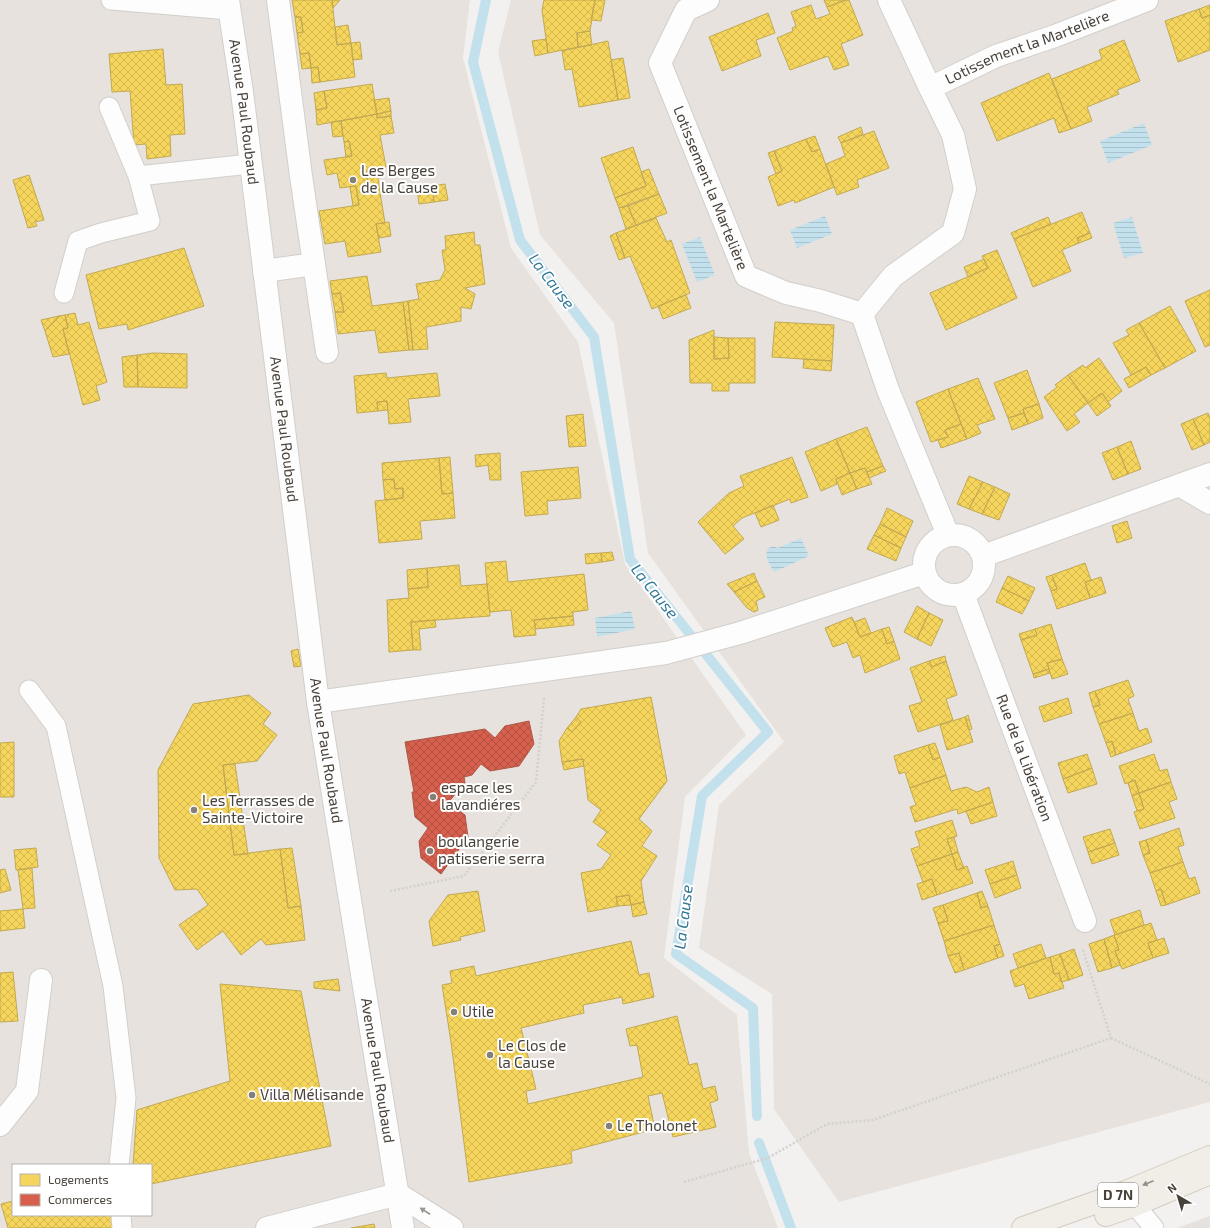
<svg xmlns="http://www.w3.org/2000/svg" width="1210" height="1228" font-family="'Exo 2',sans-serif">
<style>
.residential{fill:#e7e2dd;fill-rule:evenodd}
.industrial{fill:#e5e1df}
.parking{fill:#e5e2e0}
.water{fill:url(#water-rules)}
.homes{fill:url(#homes-cross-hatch);stroke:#c2a952}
.shops{fill:url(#shops-cross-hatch);stroke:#ac5747}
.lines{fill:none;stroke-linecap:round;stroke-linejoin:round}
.stream{stroke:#c3e1ed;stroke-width:10}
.service-casing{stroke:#d1cfcc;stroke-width:21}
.minor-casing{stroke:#d1cfcc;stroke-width:24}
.tertiary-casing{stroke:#d1cfcc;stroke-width:24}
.primary-casing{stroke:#d4cabe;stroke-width:24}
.path{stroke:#d3d1cd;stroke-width:2.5;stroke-dasharray:2 2;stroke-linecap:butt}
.service{stroke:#fdfdfd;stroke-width:19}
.minor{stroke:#fdfdfd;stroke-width:22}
.tertiary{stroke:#fdfdfd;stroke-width:22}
.primary{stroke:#f1eee7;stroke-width:22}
.oneway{fill:#958f88}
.oneway2{fill:#9a9692}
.poi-dot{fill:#847f79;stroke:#fff;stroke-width:1.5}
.labels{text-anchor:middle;stroke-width:4;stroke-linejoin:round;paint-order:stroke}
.shield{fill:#fff;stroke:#807b75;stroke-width:1}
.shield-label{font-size:14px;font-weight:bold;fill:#49423a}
.street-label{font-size:15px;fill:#49423a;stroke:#fff}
.poi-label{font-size:15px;fill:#49423a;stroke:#fff;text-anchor:start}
.water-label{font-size:16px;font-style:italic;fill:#347997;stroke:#fff}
</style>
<defs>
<pattern id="water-rules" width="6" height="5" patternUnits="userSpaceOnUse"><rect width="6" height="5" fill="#c3e1ed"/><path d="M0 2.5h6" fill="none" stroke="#a9c2cc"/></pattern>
<pattern id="homes-cross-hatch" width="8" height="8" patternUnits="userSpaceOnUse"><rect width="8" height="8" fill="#f6d55c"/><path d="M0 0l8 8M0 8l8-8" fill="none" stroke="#d4b851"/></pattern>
<pattern id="shops-cross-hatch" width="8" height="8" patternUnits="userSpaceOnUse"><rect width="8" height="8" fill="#d6604d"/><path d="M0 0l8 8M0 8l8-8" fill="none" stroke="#b05141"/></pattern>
</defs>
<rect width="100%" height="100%" fill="#f3f1ef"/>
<path class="residential" d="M0,0H470L463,58L511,248L578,342L625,564L746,735L685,797L664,958L737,1015L749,1153L778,1228H0ZM13,1165H151V1215H13Z
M511,0H1210V1102L839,1202L774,1109L772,994L699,948L719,805L784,742L648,553L614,323L540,235L498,52Z"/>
<path class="industrial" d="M1210,1216V1228H1177Z"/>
<path class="parking" d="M722,1136L741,1228H500L495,1195Z"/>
<path class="water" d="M1144,123L1152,145L1108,163L1100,141Z
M825,216L832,234L797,248L790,230Z
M1132,217L1143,253L1124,258L1113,223Z
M700,237L715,275L697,282L682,244Z
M801,538L809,556L774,572C771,566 762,554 769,548C772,546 775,547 778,548Z
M631,611L635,629L597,637L595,618Z"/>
<path class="homes" d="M292,0H332L337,45L351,43L355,77L320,82L318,67L311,68L309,53L300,54L297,33L303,32L301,17H295Z
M332,0H340L333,8Z
M544,0H595L590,31L577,33L578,47L548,53L542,10Z
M595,0H605L601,21L591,20Z
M824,0H846L827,7Z
M846,0H849L863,35L841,44L849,65L834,70L828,56L790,70L777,38L793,31L792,28L796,26L791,12L811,5L816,19L830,14L827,7Z
M1210,5V15L1202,18L1199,9Z
M1199,9L1202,18L1210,15V50L1178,62L1165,21Z
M768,13L775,33L756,40L761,56L722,71L709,37Z
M295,17H301L303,32L297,33Z
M348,25L351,43L337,45L335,27Z
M590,31L592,45L578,47L577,33Z
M546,39L548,53L535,56L532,41Z
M1124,40L1140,81L1117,90L1119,94L1087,107L1092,121L1071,129L1052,79L1102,59L1099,50Z
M608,41L618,100L579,107L572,69L565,70L562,51Z
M360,42L362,59L353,60L351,43Z
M163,49L166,85L182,84L185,134L170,135L171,156L147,159L146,144L134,145L130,91L112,92L109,54Z
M309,53L311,68L302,69L300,54Z
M623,58L630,98L618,100L611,60Z
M318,67L320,82L312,83L311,68Z
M1049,73L1071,129L1059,133L1054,118L997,141L981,103Z
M372,84L377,114L317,125L316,110L327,108L324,91Z
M324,91L327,108L316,110L314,93Z
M389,98L391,111L377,114L374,100Z
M391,111V116L377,118V114Z
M377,114V118L391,116L394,133L380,135L386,167L366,171L369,188L379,186L385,223L376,224L381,252L348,257L345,241L325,244L319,211L359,205L356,186L340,188L337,173L327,175L324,160L352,156L349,141L344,142L341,121Z
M341,121L343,136L333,137L331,122Z
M861,127L863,134L841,143L838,137Z
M874,131L889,168L857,180L859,187L837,195L826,164L845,156L841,143Z
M815,136L820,149L812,152L806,139Z
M806,139L812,152L820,149L834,187L795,203L794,200L778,206L768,177L782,171L774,151Z
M349,141L352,156L346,157L344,142Z
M633,147L646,186L615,198L601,158Z
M774,151L782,171L776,174L768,153Z
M377,169L379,186L369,188L366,171Z
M649,169L659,194L619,208L615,198L646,186L641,172Z
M29,175L44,220L35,222L37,226L28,228L13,180Z
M445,184L448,200L434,202L432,186Z
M356,186L359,205L353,206L350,187Z
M432,186L434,202L419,204L417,188Z
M659,194L667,213L636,225L628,206Z
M628,206L636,225L626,229L619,208Z
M1082,212L1090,233L1077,238L1079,243L1062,250L1071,271L1033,287L1014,239Z
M1048,217L1051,224L1014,239L1011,233Z
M656,218L667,242L671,240L690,293L652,309L630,256L625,258L616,233Z
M389,222L391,236L379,238L376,224Z
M474,232L475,245H480L485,284L465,288L475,294L471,309L461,307V321L426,327L428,349L413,350L408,301L419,299L416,284L440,280L445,270L442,250H446L445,236Z
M616,233L625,258L619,260L610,236Z
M1090,233L1092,238L1079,243L1077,238Z
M184,248L204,306L128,330L127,324L99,329L86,275Z
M997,250L1017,298L946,330L930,293L988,268L982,256Z
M984,259L988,268L968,277L964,267Z
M367,276L372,306L403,302L409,350L379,353L375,330L338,334L335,312H344L340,293L332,294L330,281Z
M1210,290V345L1205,347L1185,301Z
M340,293L344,312H335L332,294Z
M686,295L691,308L663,319L658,306Z
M408,301L413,350H409L403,302Z
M1170,306L1196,351L1165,368L1139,323Z
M75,313L78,325L89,322L107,382L96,386L100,400L83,405L63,329L68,328L65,315Z
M65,315L68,328L63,329L69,354L53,357L45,331L59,316Z
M59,316L45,331L41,320Z
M775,322L834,325L832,361L772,357Z
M1139,323L1165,368L1151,375L1146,367L1131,375L1113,343L1129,335L1126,330Z
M714,330V359L729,358L728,338H755V383H729V391H712V383H690L689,340Z
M714,337L728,338L729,358L714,359Z
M153,353L187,354V388L138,387L137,355Z
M137,355L138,387H124L122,357Z
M1099,358L1122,391L1108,402L1102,393L1088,403L1068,375L1083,365L1085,368Z
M804,359L832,361L831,371L803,368Z
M1146,367L1151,375L1129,388L1124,379Z
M1027,370L1039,404L1023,409L1024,413L1008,418L994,383Z
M386,373L387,378L437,373L440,396L408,399L411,422L389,424L387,401L377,402L378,411L357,413L354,376Z
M1068,375L1088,403L1074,414L1080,422L1067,431L1044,397L1057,387L1055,385Z
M978,378L995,419L977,425L981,433L967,439L948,389Z
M948,389L961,424L945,430L948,437L931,442L916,402Z
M1102,393L1111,406L1097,416L1088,403Z
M387,401L388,410L378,411L377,402Z
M1039,404L1043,418L1028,424L1023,409Z
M1024,413L1028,424L1012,430L1008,418Z
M1208,413L1210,419V442L1204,445L1193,419Z
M583,414L586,446L569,447L566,416Z
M1193,419L1204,445L1192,450L1181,424Z
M961,424L967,439L941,448L938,440L948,437L945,430Z
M867,427L883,466L867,472L865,468L850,473L836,439Z
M836,439L850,473L836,479L837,484L821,491L805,452Z
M1131,441L1141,469L1128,474L1117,447Z
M1117,447L1128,474L1113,480L1102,453Z
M500,453L501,480H490L488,465L476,467L475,455Z
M450,457L453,493L442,494L439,458Z
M792,457L808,497L791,503L790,499L742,518L733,526L744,539L725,554L698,522L729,493L744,486L740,476Z
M439,458L442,494L453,493L455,518L420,521L422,539L379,543L375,501L403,498V488L395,489L394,479L383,480L382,463Z
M883,466L886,471L869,478L867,472Z
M578,467L581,498L547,501L548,514L525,516L521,472Z
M865,468L872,484L857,489L850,473Z
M850,473L857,489L842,495L836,479Z
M969,476L983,482L969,509L957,504Z
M394,479L395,489L403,488V498L385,500L383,480Z
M983,482L995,487L982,514L969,509Z
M995,487L1010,494L999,520L982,514Z
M773,505L779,520L761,527L755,513Z
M887,508L913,521L906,537L880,524Z
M1127,521L1132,538L1117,543L1112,526Z
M880,524L906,537L901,548L874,535Z
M874,535L901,548L896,561L867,549Z
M612,552L614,560L602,562L601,553Z
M601,553L602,562L586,564L585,554Z
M506,561L508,582L584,574L588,610L573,612V616L534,620L536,635L514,637L511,610L490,612L487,584L485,563Z
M1085,563L1091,580L1085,582L1090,598L1057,609L1051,591L1057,589L1052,575Z
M459,565L461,586L487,584L490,616L411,622L413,650L389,652L387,600L409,598L408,589L428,587L427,568Z
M427,568L428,587L408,589L407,570Z
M754,573L757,581L734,592L727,584Z
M1052,575L1057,589L1051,591L1046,577Z
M1008,576L1035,588L1029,601L1002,588Z
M1101,577L1106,593L1090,598L1085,582Z
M757,581L765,597L756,601L758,610L754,612L747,608L734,592Z
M1002,588L1029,601L1022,614L996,602Z
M917,606L929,613L917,639L904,632Z
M929,613L943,620L931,646L917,639Z
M573,616L574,625L536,629L534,620Z
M852,617L860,637L882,629L887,644L894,641L900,659L865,673L860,655L853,658L847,642L833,647L825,628Z
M865,618L871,633L860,637L854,622Z
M435,620L436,627L419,629L421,650H413L411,622Z
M1051,624L1062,659L1047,663L1049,669L1033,674L1021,640L1037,635L1035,629Z
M889,627L894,641L887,644L882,629Z
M1035,629L1037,635L1021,640L1019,634Z
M298,649L301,666L294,667L291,651Z
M945,656L946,661L932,667L929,661Z
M1062,659L1068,674L1052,679L1047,663Z
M929,661L932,667L946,661L957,695L946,699L953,720L918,732L909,706L922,702L910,668Z
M1049,669L1050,673L1034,678L1033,674Z
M1128,680L1134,696L1128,699L1133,713L1099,724L1093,707L1100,705L1095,691Z
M1095,691L1100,705L1093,707L1089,693Z
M249,695L271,713L263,724L277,735L257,761L223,765L234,855L280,849L288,908L301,906L305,940L266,945L261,939L241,955L223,931L197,950L179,925L208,905L197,889L175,890L159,858L158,770L193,704Z
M651,697L667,781L639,819L652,831L642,846L657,856L641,881L644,902L631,905L629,895L616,897L618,906L588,912L581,873L601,869L611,855L597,845L607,832L593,822L601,810L588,800L583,759L562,762L559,741L567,728L572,732L581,722L576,717L581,709Z
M1068,698L1072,713L1044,722L1039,707Z
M1133,713L1139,731L1147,728L1152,742L1116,755L1112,741L1106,743L1099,724Z
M968,715L972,729L969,730L965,717Z
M576,717L581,722L572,732L567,728Z
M965,717L973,742L947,750L940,725Z
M1112,741L1116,755L1111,757L1106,743Z
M14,742V797H0V743Z
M935,743L940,757L933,760L928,745Z
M928,745L933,760L940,757L946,775L910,788L905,772L899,774L894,756Z
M1087,754L1092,768L1063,779L1058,763Z
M1154,754L1160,771L1167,769L1171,782L1139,793L1135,780L1125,784L1119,766Z
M583,759L584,766L564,770L562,762Z
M235,764L248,854L234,855L223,765Z
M1092,768L1097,784L1068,793L1063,779Z
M946,775L951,791L966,787L977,792L989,787L993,802L958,814L957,809L915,822L910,807L916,805L910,788Z
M1135,780L1139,793L1132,796L1128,783Z
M1171,782L1177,799L1169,802L1175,818L1140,829L1134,812L1144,809L1139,793Z
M1139,793L1144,809L1137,811L1132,796Z
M993,802L997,816L971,824L966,811Z
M952,820L957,836L947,839L952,854L917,866L911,849L920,846L915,832Z
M1179,828L1184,845L1178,847L1183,862L1150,873L1143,855L1150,853L1146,840Z
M1110,829L1115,843L1088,852L1083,837Z
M954,837L958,852L952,854L947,839Z
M1146,840L1150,853L1143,855L1139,842Z
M1115,843L1119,855L1092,864L1088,852Z
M36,848L38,867L16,870L14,850Z
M292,848L301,906L288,908L280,849Z
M958,852L964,868L957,870L952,854Z
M952,854L957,870L967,866L973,883L937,895L932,879L923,882L917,866Z
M1013,861L1017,875L990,884L985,870Z
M1183,862L1189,879L1195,877L1200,893L1166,905L1161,889L1156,891L1150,873Z
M32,868L35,908L23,909L18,870Z
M5,869L11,890L0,893V870Z
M1017,875L1021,888L995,898L990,884Z
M932,879L937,895L922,900L917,884Z
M1161,889L1166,905L1161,906L1156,891Z
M478,891L485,931L460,937L461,940L433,946L429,921L448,895Z
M982,891L988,906L981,908L977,893Z
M977,893L981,908L988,906L994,925L944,941L938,923L948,921L943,905Z
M629,895L631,905L618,906L616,897Z
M644,902L647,914L633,917L631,905Z
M943,905L948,921L938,923L933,908Z
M23,909L25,928L0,931V911Z
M1140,910L1144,925L1115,935L1110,920Z
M1151,923L1157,940L1148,943L1153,958L1122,969L1115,951L1119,950L1114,935Z
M994,925L1000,944L994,946L998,958L964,970L959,953L948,956L944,941Z
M1114,935L1119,950L1115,951L1120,965L1112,968L1104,939Z
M1164,938L1169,953L1153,958L1148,943Z
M1104,939L1112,968L1098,972L1089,944Z
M631,941L639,975L649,973L654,997L623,1004L622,997L583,1005L584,1013L521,1028L536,1089L526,1091L528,1104L643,1077L637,1045L630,1046L626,1029L677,1016L689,1065L697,1063L703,1089L715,1086L718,1100L710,1103L716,1127L673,1137L662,1093L648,1096L655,1129L571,1151L572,1163L469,1182L451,1042L442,985L452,983L450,971L474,966L476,976Z
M1000,944L1004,956L998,958L994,946Z
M1041,944L1046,958L1018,968L1013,954Z
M1074,949L1083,975L1069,980L1060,954Z
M959,953L964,970L955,973L948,956Z
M1060,954L1069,980L1061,982L1059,973L1054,974L1050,957Z
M1050,957L1054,974L1059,973L1064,988L1029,999L1024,984L1015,987L1010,971Z
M13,972L18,1021L0,1022V973Z
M338,979L340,991L314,988V982Z
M220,984L301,991L331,1146L151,1184V1165H133L137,1110L230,1081Z
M13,1201V1215H129L130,1228H8L1,1204Z
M374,1224L375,1228H351Z"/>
<path class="shops" d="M529,721L534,744L519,766L490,771L481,764L472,775L464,777L465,783L459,784L460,788L448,803L465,815L468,837L441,874L421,858L419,841L428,828L415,817L412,792H414L405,742L485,729L495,738L505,726Z"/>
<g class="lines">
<path class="stream" d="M486,0L473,62L520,240L594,337L630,559L768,732L702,796L676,954L753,1008L757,1116
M759,1143L791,1228"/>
<defs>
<path id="service" d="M111,0L230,10
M109,107L138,176L250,164
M64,293L78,241L101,233L150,221L138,176
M29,690L56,726L113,986L126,1098L119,1165
M1135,1205L1154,1228
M121,1215L122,1228"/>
<g id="minor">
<path d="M278,0L301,176L327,352"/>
<path id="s1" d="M708,0L686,10L660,63L746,276L786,293L821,301L862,314"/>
<path d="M889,0L930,88"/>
<path d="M264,271L314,264"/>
<path d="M1181,486L1210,503"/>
<circle cx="954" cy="565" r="30"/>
<path id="s2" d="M948,535L888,390L862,314L893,276L953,233L965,189L953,135L930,88L996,56L1055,36L1147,0"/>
<path d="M983,556L1210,474"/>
<path id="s3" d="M963,594L1085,921"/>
<path d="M318,702L666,653L740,633L924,573"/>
<path d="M0,1125L27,1091L41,980"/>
<path d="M267,1228L398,1194"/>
</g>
<g id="tertiary">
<path id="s4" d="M228,0L242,92L318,702L403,1228"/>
<path d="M398,1194L452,1228"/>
</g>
<path id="primary" d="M1106,1215L1135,1205L1210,1173
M1023,1228L1128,1191L1210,1157"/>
</defs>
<use href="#service" class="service-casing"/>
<use href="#minor" class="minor-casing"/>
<use href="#tertiary" class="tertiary-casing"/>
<use href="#primary" class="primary-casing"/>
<path class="path" d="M390,891L464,876L536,782L544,698
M1111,1038L1210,1084
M684,1182L768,1158L827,1124L873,1120L1111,1038L1083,950"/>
<use href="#service" class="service"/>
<use href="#minor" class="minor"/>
<use href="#tertiary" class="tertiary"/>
<use href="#primary" class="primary"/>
</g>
<defs><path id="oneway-solid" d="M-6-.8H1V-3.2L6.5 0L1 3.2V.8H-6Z"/></defs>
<use class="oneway" href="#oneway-solid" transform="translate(1148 1183) rotate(157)"/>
<use class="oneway2" href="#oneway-solid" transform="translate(425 1211) rotate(-147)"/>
<g class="poi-dot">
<circle cx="353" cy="180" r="4"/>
<circle cx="433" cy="797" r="4"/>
<circle cx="194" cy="810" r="4"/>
<circle cx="430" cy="851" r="4"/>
<circle cx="454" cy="1012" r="4"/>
<circle cx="490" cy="1055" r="4"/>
<circle cx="252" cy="1095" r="4"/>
<circle cx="609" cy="1126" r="4"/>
</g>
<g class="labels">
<rect class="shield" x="1098" y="1183" width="40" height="24" rx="3"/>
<g class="shield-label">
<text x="1118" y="1200">D 7N</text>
</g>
<g class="street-label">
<text dy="5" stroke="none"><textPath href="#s2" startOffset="619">Lotissement la Martelière</textPath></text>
<text dy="5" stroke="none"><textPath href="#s4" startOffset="113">Avenue Paul Roubaud</textPath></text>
<text dy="5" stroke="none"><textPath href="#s1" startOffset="218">Lotissement la Martelière</textPath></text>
<text dy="5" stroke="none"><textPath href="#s4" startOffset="433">Avenue Paul Roubaud</textPath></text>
<text dy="5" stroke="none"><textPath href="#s4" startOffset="757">Avenue Paul Roubaud</textPath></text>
<text dy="5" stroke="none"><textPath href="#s3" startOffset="175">Rue de la Libération</textPath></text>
<text dy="5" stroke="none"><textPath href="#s4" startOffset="1081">Avenue Paul Roubaud</textPath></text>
</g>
<g class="poi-label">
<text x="361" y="176">Les Berges<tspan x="361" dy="17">de la Cause</tspan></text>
<text x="441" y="793">espace les<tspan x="441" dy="17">lavandiéres</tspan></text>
<text x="202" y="806">Les Terrasses de<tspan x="202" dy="17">Sainte-Victoire</tspan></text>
<text x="438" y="847">boulangerie<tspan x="438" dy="17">patisserie serra</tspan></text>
<text x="462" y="1017">Utile</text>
<text x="498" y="1051">Le Clos de<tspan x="498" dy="17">la Cause</tspan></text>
<text x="260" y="1100">Villa Mélisande</text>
<text x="617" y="1131">Le Tholonet</text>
</g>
<g class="water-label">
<text transform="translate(552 281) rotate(53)" y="6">La Cause</text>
<text transform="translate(655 591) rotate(51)" y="6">La Cause</text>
<text transform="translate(683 917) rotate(-83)" y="6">La Cause</text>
</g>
</g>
<rect x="12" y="1164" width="140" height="52" fill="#ffffff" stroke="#b6b3b0"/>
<rect x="20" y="1174" width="20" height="12" fill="#f6d55c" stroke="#b6b3b0"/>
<text x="48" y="1184" font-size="12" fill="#49423a">Logements</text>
<rect x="20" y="1194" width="20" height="12" fill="#d6604d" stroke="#b6b3b0"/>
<text x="48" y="1204" font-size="12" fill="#49423a">Commerces</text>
<g transform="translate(1178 1196) rotate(322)" stroke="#ffffff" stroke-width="3" paint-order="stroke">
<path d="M0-3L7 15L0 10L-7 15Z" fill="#49423a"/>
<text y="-6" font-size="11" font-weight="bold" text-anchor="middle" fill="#49423a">N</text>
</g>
</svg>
